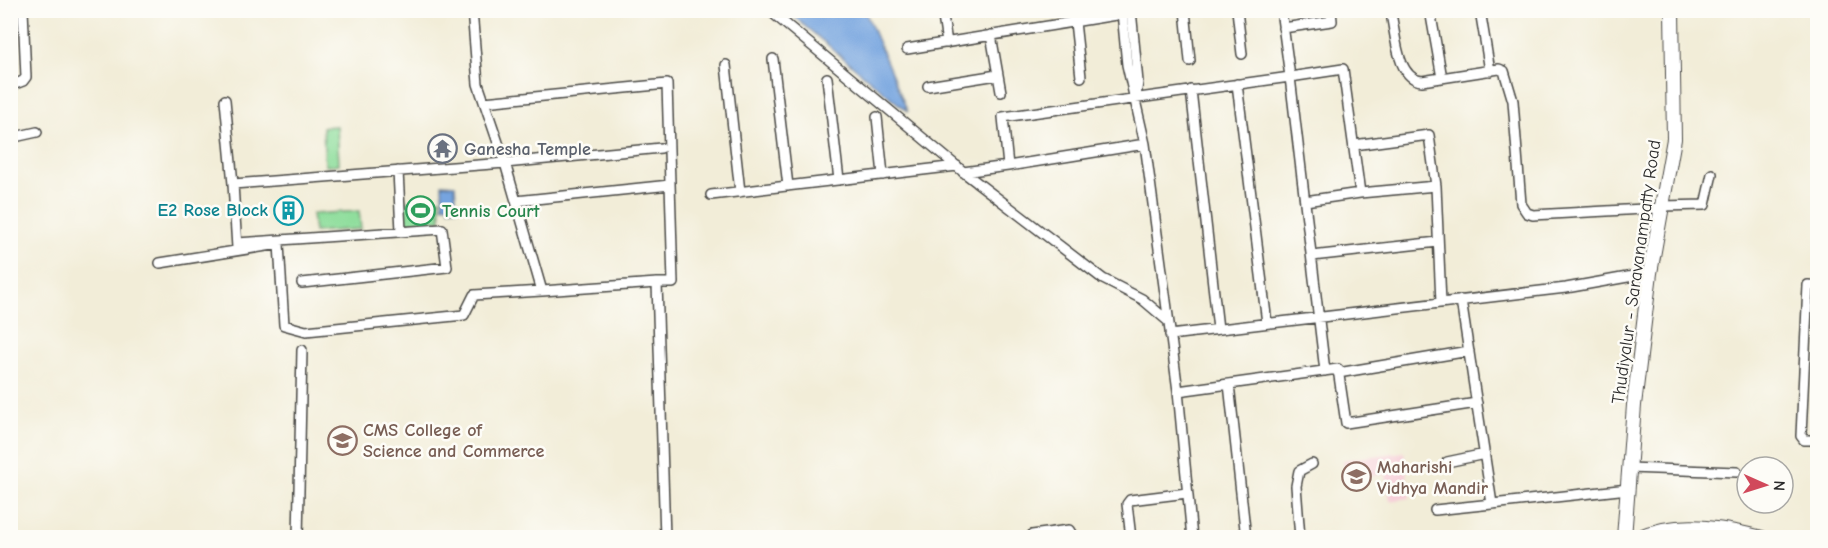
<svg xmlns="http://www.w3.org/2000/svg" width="1828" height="548" font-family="'Comic Neue',sans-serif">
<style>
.built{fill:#f6cfd8}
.green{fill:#90de9d;stroke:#5e8464;stroke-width:1.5}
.water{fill:#76a4df;stroke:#506885;stroke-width:1.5}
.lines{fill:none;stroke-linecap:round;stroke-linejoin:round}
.street-casing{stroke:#494845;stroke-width:12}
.secondary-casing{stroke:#494845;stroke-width:16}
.street{stroke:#fff;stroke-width:9}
.secondary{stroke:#fff;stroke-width:14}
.labels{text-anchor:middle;stroke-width:5;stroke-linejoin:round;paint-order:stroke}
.worship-label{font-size:18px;font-weight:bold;fill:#5b616d;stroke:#fdfcf7;text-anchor:start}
.culture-label{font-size:18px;font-weight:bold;fill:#0d838f;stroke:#fdfcf7;text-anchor:end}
.leisure-label{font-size:18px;font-weight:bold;fill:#27864d;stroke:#fdfcf7;text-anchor:start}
.street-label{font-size:18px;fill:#2b2b2b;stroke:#fdfcf7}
.education-label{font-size:18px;font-weight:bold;fill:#785e54;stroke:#fdfcf7;text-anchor:start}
</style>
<rect width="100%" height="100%" fill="#fdfcf7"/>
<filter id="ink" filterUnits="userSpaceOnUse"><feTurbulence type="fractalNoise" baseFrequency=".0167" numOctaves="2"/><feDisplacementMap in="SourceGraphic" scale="12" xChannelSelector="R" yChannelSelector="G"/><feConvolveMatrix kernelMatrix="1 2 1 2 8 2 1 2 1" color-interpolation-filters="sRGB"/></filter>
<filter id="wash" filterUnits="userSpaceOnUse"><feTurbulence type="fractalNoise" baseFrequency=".008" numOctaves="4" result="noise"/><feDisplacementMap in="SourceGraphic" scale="24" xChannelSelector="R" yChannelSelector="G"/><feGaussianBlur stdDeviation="1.35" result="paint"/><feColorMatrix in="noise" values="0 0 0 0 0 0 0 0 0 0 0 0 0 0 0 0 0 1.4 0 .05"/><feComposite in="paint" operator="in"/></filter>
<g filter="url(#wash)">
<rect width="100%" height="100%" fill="#f2edd8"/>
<path class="built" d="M1404,452L1410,498L1390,501L1386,474L1346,480L1343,460Z"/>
<path class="green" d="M337,126L339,164L325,166L323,127Z
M440,199L441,220L402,224L401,202Z
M359,211L361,229L314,232L312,214Z"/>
<path class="water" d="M787,11H865L908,112Z
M442,184L455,185L456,200L461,208L449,209L451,205L443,206Z"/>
</g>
<g filter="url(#ink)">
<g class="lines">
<defs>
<path id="street" d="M472,10L478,84L505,163L661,148
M769,10L966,174L1103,279L1142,299L1168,321
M942,10L947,43
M1131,10L1138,82L1136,97
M1185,10L1190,61
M1237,10L1242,54
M1281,10L1290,77L1003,117L1008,166L1145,144L1178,391L1338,369L1346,423L1477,403
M1430,10L1442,78
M1480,10L1490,71
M1392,19C1396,39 1398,79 1422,81L1499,69L1504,71L1513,101L1521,204L1527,213L1533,215L1662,208
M1075,22L1081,77
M1283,28L1332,21L1331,10
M991,35L1001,92
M907,49L1116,15L1120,10L1122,12L1127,65L1145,144
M773,59L788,186
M726,65L740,192
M827,78L839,180
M1237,84L1267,323
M10,86L23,81L26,77L23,10
M928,86L997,75
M1191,90L1218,329
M225,100L233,184L505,163L542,291L657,283L665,538
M484,102L667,84L673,283H657
M877,117L883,175
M10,138L37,132
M1354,145L1429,135L1436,186
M398,171L401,231
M963,172L1008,166
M233,184L237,248
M711,195L957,166
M516,201L670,185
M1305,201L1360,193
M1662,206L1705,205L1712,174
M237,243L442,229L447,267L302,283
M1312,256L1438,242
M160,263L279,244L284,325L306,331L464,315L474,295L542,291
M1818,286L1808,285L1801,436L1804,440H1818
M1170,335L1566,288L1650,273
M1325,371L1290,77L1343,69L1360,193L1436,186L1441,303
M1338,373L1469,351
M1229,384L1246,538
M1178,391L1192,538
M1447,462L1485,454
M1629,468L1737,472
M1492,504L1628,489
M1435,510L1492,504L1461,300
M1032,535L1069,530L1074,538
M298,538L302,350
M1131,538L1127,504L1130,500L1187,493
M1300,538L1296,486L1299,471L1312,464"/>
<path id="secondary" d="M1624,538L1634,405L1650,273L1674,139L1672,10
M1638,538C1677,520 1722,528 1762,538"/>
</defs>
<use href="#street" class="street-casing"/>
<use href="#secondary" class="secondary-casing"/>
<use href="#street" class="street"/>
<use href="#secondary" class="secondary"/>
</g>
</g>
<defs>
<symbol id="temple-ring" viewBox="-11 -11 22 22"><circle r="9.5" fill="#fdfcf7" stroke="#6b7280" stroke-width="1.5"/><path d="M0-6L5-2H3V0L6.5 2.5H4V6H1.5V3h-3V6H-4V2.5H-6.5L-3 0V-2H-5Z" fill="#6b7280"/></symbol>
<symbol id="building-ring" viewBox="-11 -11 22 22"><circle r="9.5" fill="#fdfcf7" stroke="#0f9aa8" stroke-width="1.5"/><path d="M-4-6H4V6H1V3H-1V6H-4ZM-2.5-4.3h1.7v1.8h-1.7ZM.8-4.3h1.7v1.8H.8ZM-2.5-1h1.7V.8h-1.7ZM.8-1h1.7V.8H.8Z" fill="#0f9aa8"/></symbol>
<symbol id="stadium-ring" viewBox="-11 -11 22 22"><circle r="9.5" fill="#fdfcf7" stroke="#2e9e5b" stroke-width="1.5"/><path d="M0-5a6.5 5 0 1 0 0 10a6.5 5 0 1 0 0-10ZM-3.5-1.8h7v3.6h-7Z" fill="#2e9e5b"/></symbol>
<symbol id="university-ring" viewBox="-11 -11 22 22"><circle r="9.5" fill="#fdfcf7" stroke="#8d6e63" stroke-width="1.5"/><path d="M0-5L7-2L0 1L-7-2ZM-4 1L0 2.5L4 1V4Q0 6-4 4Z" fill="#8d6e63"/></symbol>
<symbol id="school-ring" viewBox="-11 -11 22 22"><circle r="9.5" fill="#fdfcf7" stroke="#8d6e63" stroke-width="1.5"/><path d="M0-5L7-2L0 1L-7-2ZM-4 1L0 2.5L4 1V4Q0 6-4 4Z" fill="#8d6e63"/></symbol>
</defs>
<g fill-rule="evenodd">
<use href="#temple-ring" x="426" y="132" width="33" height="33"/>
<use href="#building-ring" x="272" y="194" width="33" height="33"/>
<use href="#stadium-ring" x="404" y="194" width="33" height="33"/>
<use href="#university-ring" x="326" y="424" width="33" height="33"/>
<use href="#school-ring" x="1340" y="460" width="33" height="33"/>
</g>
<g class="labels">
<g class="worship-label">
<text x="464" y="155">Ganesha Temple</text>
</g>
<g class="culture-label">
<text x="268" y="216">E2 Rose Block</text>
</g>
<g class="leisure-label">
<text x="442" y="217">Tennis Court</text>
</g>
<g class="street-label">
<text transform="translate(1636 272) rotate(-82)" y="6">Thudiyalur - Saravanampatty Road</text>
</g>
<g class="education-label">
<text x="363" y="436">CMS College of<tspan x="363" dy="21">Science and Commerce</tspan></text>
<text x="1377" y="473">Maharishi<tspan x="1377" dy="21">Vidhya Mandir</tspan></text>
</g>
</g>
<rect width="1828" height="548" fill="none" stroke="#fdfcf7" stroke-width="36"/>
<g transform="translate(1765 485) rotate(93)"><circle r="28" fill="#fdfcf7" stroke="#a9a8a5" stroke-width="1.5"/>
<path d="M0-4.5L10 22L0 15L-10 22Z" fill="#d1495b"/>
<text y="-9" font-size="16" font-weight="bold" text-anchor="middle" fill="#2b2b2b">N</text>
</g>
</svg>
